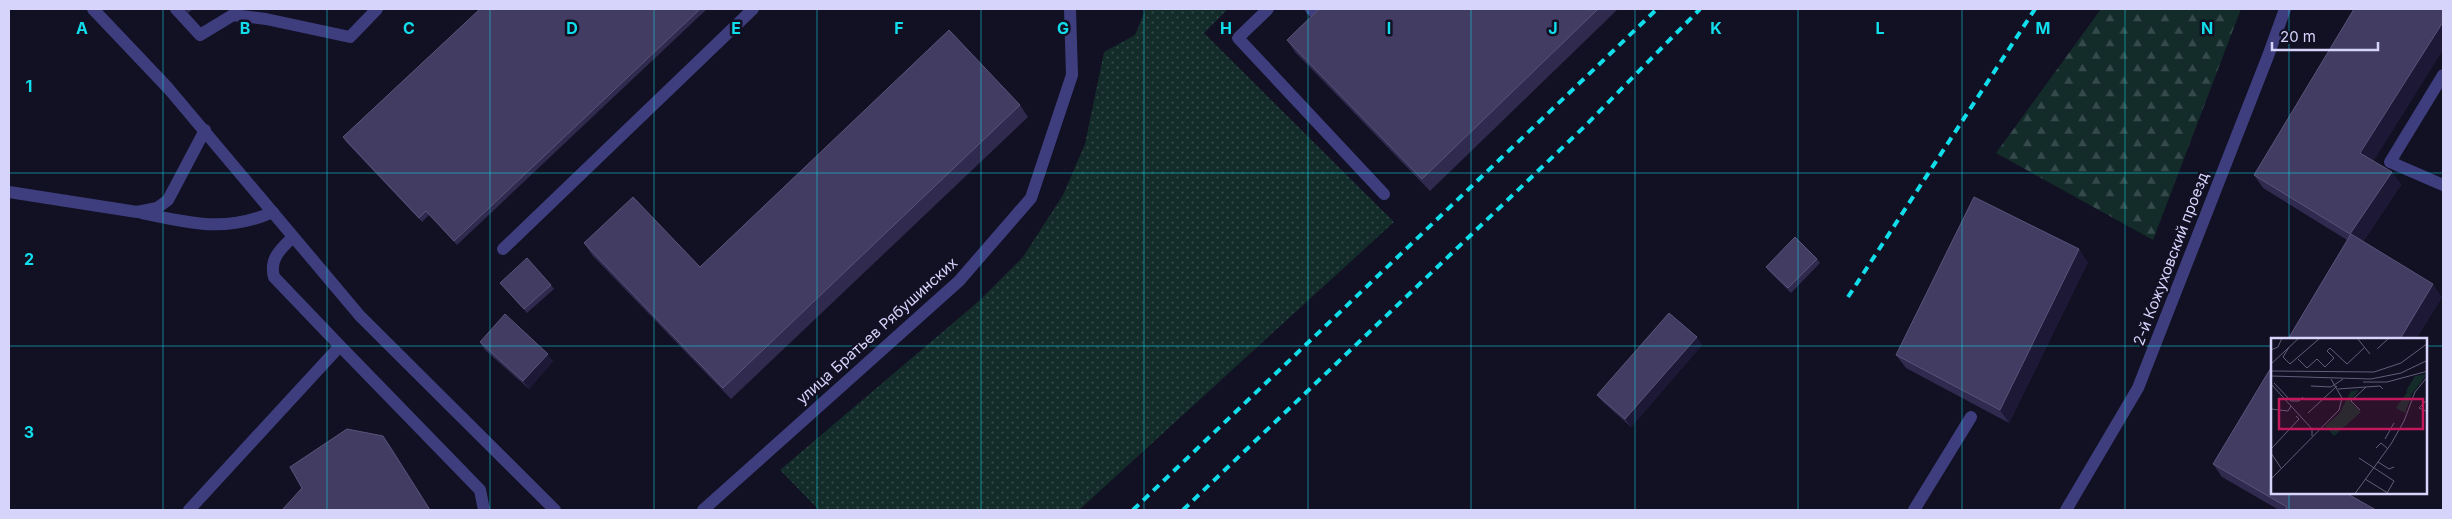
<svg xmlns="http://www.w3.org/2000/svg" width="2452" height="519" font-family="Inter,sans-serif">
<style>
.grass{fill:url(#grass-dots)}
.forest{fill:url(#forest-firs)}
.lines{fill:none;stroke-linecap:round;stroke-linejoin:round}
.minor{stroke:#3e3e7e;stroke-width:12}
.rail{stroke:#11ddeb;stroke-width:4;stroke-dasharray:8 6;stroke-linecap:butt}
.wall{fill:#302a4f}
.shaded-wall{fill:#1c1836}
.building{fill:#423c62;stroke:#59547a}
.grid{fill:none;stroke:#11ddeb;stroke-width:1;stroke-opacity:0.55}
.labels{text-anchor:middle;stroke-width:5;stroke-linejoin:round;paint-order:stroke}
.street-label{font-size:15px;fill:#d7d4fc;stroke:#121023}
.inset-road{fill:none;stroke:#615e7a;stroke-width:1}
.view{fill:#c2185b;fill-opacity:0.15;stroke:#c2185b;stroke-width:2.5}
.inset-edge{fill:none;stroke:#d7d4fc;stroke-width:2.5}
.grid-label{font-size:16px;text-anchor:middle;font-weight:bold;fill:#11ddeb;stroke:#121023;stroke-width:5;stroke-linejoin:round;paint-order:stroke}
</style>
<defs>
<pattern id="grass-dots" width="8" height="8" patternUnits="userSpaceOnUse" patternTransform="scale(1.25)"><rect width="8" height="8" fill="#132c2a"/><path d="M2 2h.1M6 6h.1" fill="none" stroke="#354a4a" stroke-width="1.8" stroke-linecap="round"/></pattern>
<pattern id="forest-firs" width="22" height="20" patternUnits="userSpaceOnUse" patternTransform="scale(1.25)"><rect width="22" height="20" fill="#132c2a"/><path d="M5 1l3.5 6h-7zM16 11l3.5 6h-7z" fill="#354a4a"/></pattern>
</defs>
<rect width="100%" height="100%" fill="#121023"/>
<path class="grass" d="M1146,9H1228L1204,33L1394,222L1079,510H819L780,470L979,301L1023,257L1063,195L1085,144L1104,52L1135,35Z"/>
<path class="forest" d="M2101,9H2241L2153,240L1996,153Z"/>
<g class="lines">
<path class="minor" d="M93,9L168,88L360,316L555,510
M176,9L200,35L233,15L266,19L350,37L377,9
M1268,9L1238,38L1384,194
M1311,9L1325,23
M2443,75L2390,162L2443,185
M9,192L137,212L157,208L168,200L205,130
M142,213C191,223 225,233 273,212
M503,249L753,9
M340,346L480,490L484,510
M189,510L340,346L274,277C269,258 281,249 293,237
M703,510L959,281L1031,198L1072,75L1070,9
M1914,510L1971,417
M2066,510L2138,388L2268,56L2285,9"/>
<path class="rail" d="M1848,297L2035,9
M1133,510L1657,9
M1183,510L1585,126L1700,9"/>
</g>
<path class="wall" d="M183,9H193L188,13Z
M480,9H707L457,245L429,215L422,222L346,142L343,137Z
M1319,9H1618L1430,191L1295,52L1287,40Z
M1020,105L1028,117L731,399L592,255L584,243L700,267Z
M2373,161L2392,172L2401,185L2363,242L2442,297L2416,339H2288L2347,240L2263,188L2254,175Z
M1817,259L1820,263L1791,293L1769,271L1766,267Z
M2088,262L2009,423L1906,368L1896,355Z
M500,283L551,285L554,289L527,313Z
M480,342L553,361L529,389L485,350Z
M1702,345L1631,427L1603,402L1597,395Z
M2213,464L2272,493L2376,510H2279L2222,477Z"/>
<path class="shaded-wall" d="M2443,22V50L2370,167L2360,153Z
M2392,172L2401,185L2360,247L2350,234Z
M2079,249L2088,262L2009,423L2000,410Z
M2433,284L2442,297L2416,339H2400Z
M1697,337L1702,345L1631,427L1625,419Z
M548,354L553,361L529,389L523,381Z
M383,436L393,449L431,510H430Z"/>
<path class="building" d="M480,9H700L454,241L426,211L419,218L343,137Z
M1319,9H1598L1422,179L1287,40Z
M2354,9H2443V22L2360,153L2392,172L2350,234L2254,175Z
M949,30L1020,105L723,388L584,243L633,197L700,267Z
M1974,197L2079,249L2000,410L1896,355Z
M2351,234L2433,284L2400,339H2288Z
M1795,237L1817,259L1788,288L1766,267Z
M527,258L551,285L524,309L500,283Z
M1669,313L1697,337L1625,419L1597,395Z
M505,314L548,354L523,381L480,342Z
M2272,366V493H2346L2376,510H2285L2287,507L2213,464Z
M347,429L383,436L430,510H282L302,488L290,467Z"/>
<path class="grid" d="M163,9V510M327,9V510M490,9V510M654,9V510M817,9V510M981,9V510M1144,9V510M1308,9V510M1471,9V510M1635,9V510M1798,9V510M1962,9V510M2125,9V510M2289,9V339M9,173H2443M9,346H2272M2426,346H2443M2289,493V510"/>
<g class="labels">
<g class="street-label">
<text transform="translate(2171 259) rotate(-69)" y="5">2-й Кожуховский проезд</text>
<text transform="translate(877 331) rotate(-42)" y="5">улица Братьев Рябушинских</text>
</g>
</g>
<g transform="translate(2271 338)">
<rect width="156" height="156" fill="#121023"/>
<path d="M156,36L141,56L135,53L144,38ZM88,52L79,63L90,74L63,98L54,88L68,76L80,53Z" fill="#132c2a"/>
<path d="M137,53L141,56L134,75L125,70Z" fill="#132c2a"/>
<path class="inset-road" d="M86,0L99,16M18,9L12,19L19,26L49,0M106,11L118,0M0,12L7,9L11,0M27,21L36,30L46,21L54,29L63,20L56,13L59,10L76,26L93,10M0,26L28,0M0,33L103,34L130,25L157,5M0,38L100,41L130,35L157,22M92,44H116L157,33M3,45L20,63H28L32,59M0,46L41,91V98M40,48L60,49L72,41M67,51L109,48L112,51M157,61L148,70L157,74M0,71L17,73L20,68M89,72L80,63L95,49M37,75L66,48M114,101L123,85M105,110L110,105L117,111M0,111L28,81L25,78M0,115L10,130M88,120L123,143L115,157M107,124L118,131L123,129M0,141L68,72L71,60L60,41M94,141L120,157M83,157L120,106L133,83L144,54L157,38"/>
<path class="view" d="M8,61H152V91H8Z"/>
<rect width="156" height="156" class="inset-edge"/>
</g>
<g class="grid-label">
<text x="82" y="34">A</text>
<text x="245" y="34">B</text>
<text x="409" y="34">C</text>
<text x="572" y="34">D</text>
<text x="736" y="34">E</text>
<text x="899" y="34">F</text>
<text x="1063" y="34">G</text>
<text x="1226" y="34">H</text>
<text x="1389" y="34">I</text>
<text x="1553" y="34">J</text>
<text x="1716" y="34">K</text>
<text x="1880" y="34">L</text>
<text x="2043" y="34">M</text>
<text x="2207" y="34">N</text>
<text x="29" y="92">1</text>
<text x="29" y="265">2</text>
<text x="29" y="438">3</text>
</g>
<rect width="2452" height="519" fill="none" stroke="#d7d4fc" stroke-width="20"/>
<path d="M2272 42v8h106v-8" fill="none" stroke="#d7d4fc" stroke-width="2.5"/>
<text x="2280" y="42" font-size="15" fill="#d7d4fc" stroke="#121023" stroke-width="4" paint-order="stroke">20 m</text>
</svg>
